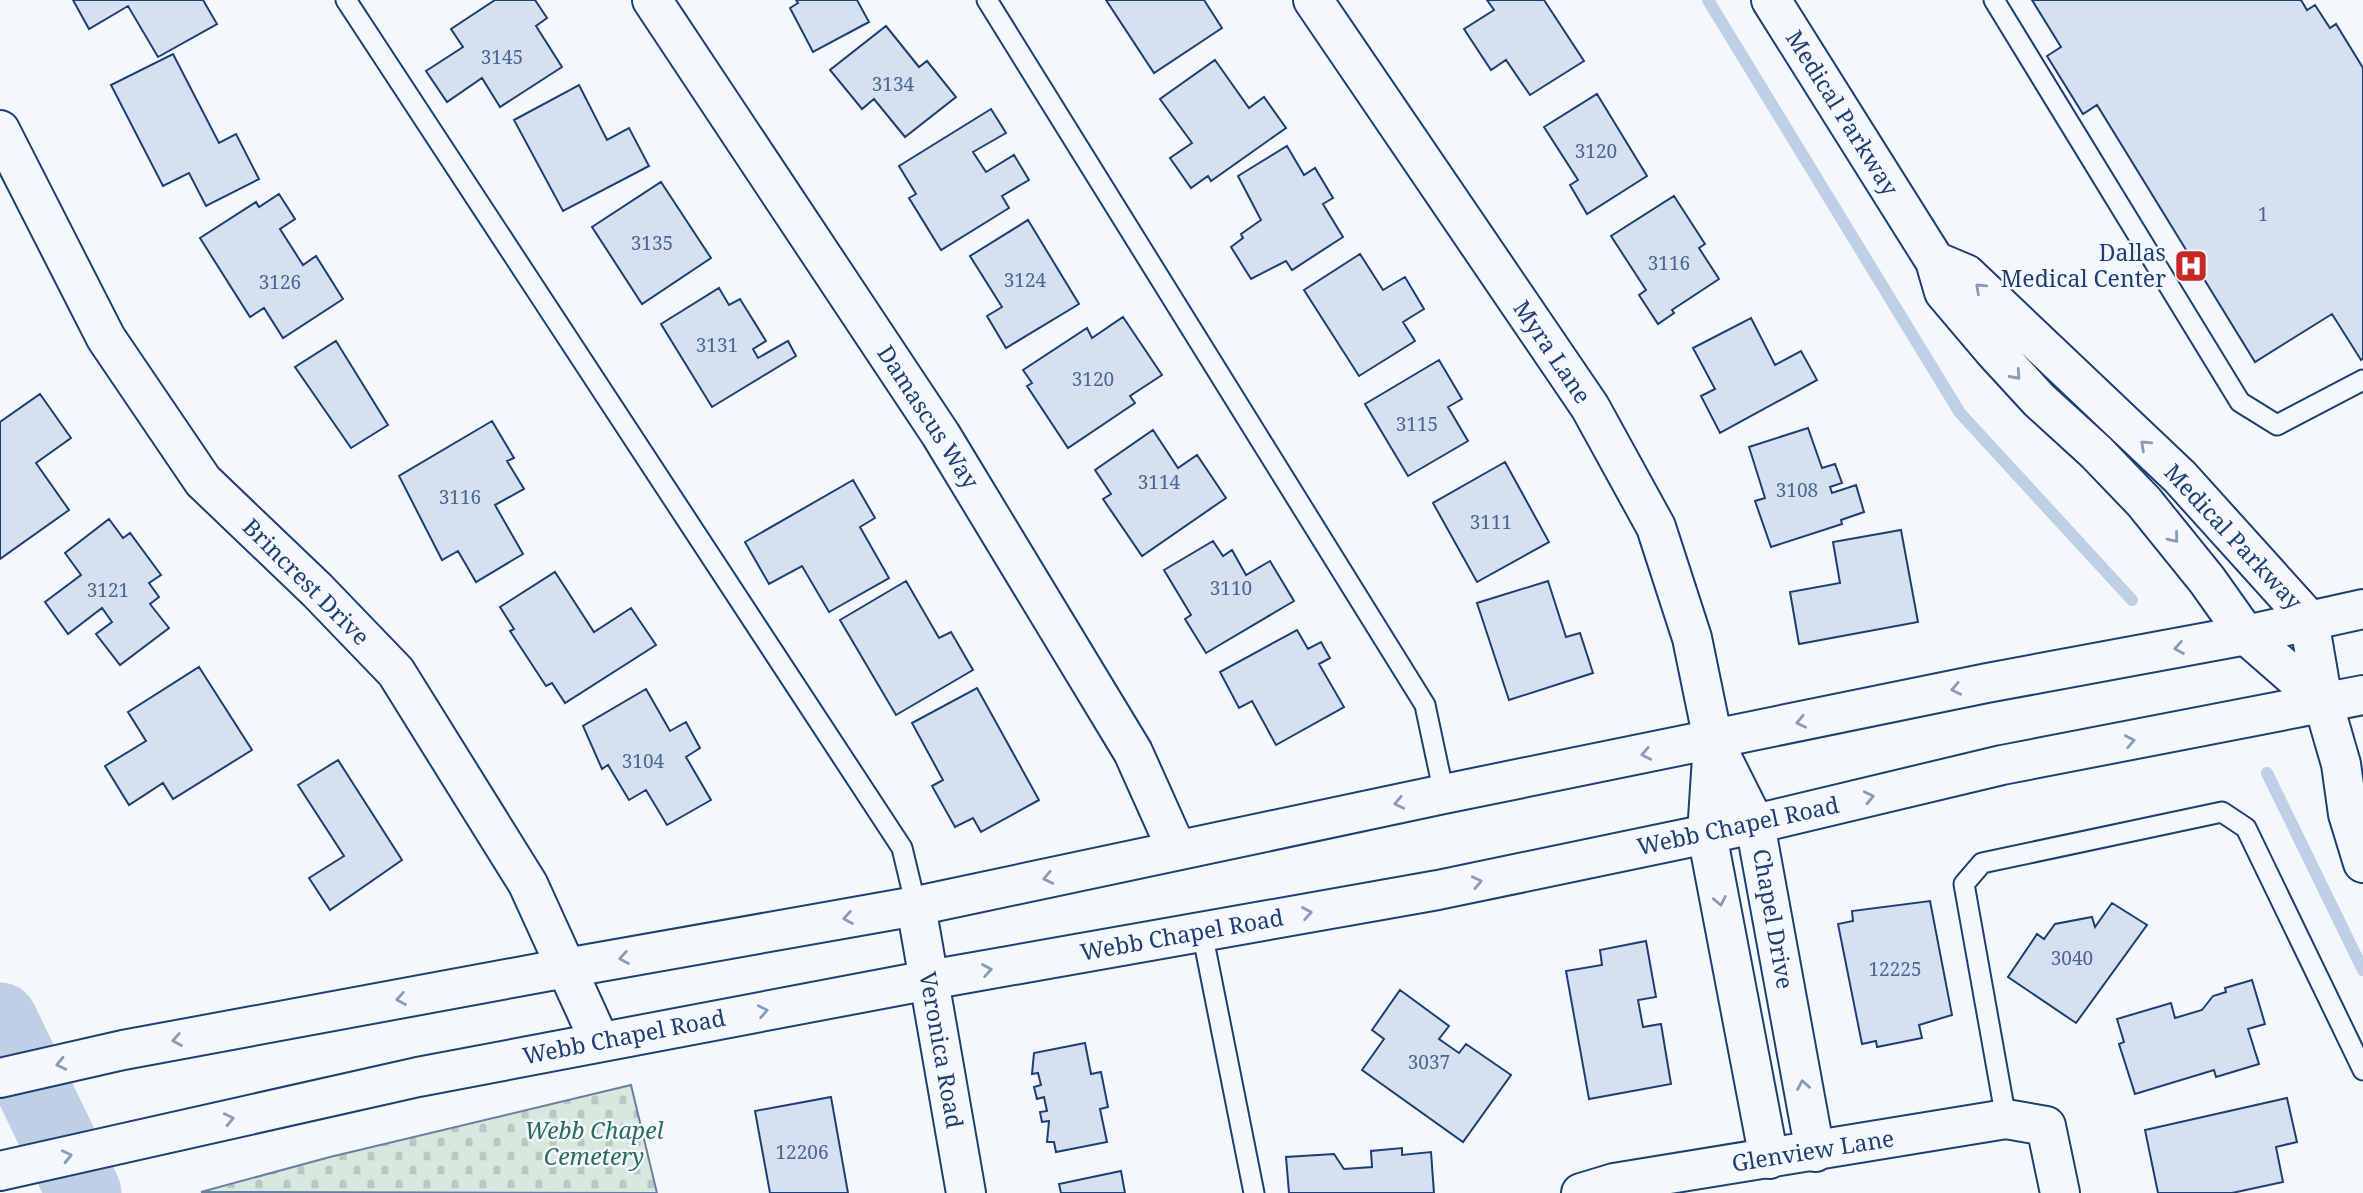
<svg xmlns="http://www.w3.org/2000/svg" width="2363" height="1193" font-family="'Noto Serif',serif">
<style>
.cemetery{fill:url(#cemetery-stones);stroke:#687fa3;stroke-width:2}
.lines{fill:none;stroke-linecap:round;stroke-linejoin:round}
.stream{stroke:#bed0e5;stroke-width:12}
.river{stroke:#bed0e5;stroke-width:75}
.building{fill:#d5e0f0;stroke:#1d3f73;stroke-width:2}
.service-casing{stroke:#1d3f73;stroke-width:23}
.minor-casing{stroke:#1d3f73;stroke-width:42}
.secondary-casing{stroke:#1d3f73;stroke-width:42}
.service{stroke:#f4f7fb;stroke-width:19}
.minor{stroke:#f4f7fb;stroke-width:38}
.secondary{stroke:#f4f7fb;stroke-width:38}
.oneway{stroke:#889bb7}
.labels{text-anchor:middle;stroke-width:5;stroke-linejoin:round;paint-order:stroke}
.number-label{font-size:19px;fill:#4b6792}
.street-label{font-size:23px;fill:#1d3f73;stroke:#f4f7fb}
.poi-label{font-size:23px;fill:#1d3f73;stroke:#f4f7fb;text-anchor:end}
.park-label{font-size:23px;font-style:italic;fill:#2c6c60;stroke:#f4f7fb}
</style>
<defs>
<pattern id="cemetery-stones" width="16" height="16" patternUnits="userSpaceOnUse" patternTransform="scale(1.75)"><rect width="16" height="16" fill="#d7e8df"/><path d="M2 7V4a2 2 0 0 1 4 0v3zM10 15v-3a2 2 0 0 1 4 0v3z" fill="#b8c8c3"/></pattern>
</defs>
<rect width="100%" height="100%" fill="#f4f7fb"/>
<path class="cemetery" d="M631,1085L657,1193L201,1192L330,1157Z"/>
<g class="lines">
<path class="stream" d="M1708,0L1960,413L2132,600
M2267,773L2363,970"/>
<path class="river" d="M0,1020L84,1193"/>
</g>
<path class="building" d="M73,0H203L217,24L158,57L128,6L89,29Z
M495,0H535L547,18L536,26L562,67L500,107L482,78L447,102L426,71L463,47L451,29Z
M796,0H857L869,22L813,52L790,8L798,3Z
M1106,0H1204L1222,28L1154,73Z
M1487,0H1544L1584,61L1530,95L1506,60L1491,70L1464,29L1494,10Z
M2032,0H2301L2307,10L2315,5L2330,28L2336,24L2363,68V358L2361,360L2332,314L2255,362L2097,105L2083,114L2047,56L2061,47Z
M886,26L919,67L927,61L956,97L905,137L874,99L862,109L830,70Z
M173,54L219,143L236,134L259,179L206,206L189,173L163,186L111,85Z
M1215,60L1249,108L1264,97L1286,128L1211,181L1208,176L1191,188L1170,158L1192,143L1160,99Z
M579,85L607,140L629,128L649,166L563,211L514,120Z
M1597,94L1647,176L1587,214L1570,185L1578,180L1544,127Z
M991,109L1006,133L973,152L986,172L1014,155L1029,180L1002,196L1009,208L941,250L909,198L916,194L899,166Z
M1287,146L1304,175L1315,168L1333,198L1323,204L1343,237L1292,270L1286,261L1251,279L1231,247L1243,238L1241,234L1261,220L1238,176Z
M661,182L711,258L642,304L592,227Z
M279,194L295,219L280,229L303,265L316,256L343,299L283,338L264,308L250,317L200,238L256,202L259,207Z
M1674,196L1705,244L1699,248L1719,279L1672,310L1674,313L1658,324L1639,295L1646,290L1611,236Z
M1028,220L1079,304L1006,348L987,316L1002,307L970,256Z
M1360,254L1383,290L1405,277L1424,309L1403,322L1415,341L1359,376L1304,290Z
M719,288L729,305L740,299L766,341L753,349L758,358L788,341L796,356L712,407L661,324Z
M1123,317L1162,375L1130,396L1135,403L1068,448L1027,386L1032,383L1023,370L1087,328L1092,338Z
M1751,318L1775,365L1801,351L1817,380L1720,433L1701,396L1715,389L1693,348Z
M336,341L388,425L351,448L295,367Z
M1439,360L1462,399L1448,407L1468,441L1408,476L1365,404Z
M40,394L71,438L36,463L69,510L0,559V422Z
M492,421L514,458L507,461L524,489L495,505L523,554L476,582L458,551L442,560L399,476Z
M1808,428L1822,468L1835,464L1842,483L1830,487L1832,493L1856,485L1864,512L1841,520L1842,524L1771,547L1755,501L1765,498L1749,447Z
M1153,430L1178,468L1197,455L1226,498L1142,556L1103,499L1111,494L1095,470Z
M1505,462L1549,542L1477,582L1433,503Z
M853,480L875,518L860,527L889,578L829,612L802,566L769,584L745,542Z
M109,519L123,538L130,533L161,575L149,583L159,597L150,604L169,628L120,665L96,634L112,622L102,608L68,634L45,602L81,575L65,553Z
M1901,530L1918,622L1799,644L1790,592L1840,583L1833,542Z
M1213,541L1223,556L1232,550L1246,575L1270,561L1294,601L1206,653L1185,619L1191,615L1164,570Z
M555,572L594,632L631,608L656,645L565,703L552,683L546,686L510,631L514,629L500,607Z
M906,581L939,638L951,632L973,670L896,715L840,620Z
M1548,581L1566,637L1580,633L1593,673L1509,700L1477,603Z
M1297,630L1308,649L1321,642L1330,658L1319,664L1344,707L1276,745L1252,701L1239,708L1220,672Z
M199,667L252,750L173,799L163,783L129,805L105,766L146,741L128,712Z
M977,688L1039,800L981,832L973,818L955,827L932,786L943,780L912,723Z
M646,689L670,731L686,722L700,748L686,757L711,800L667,825L646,790L629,800L608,765L602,769L583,726Z
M338,760L402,860L330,910L309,878L344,856L298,785Z
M1930,901L1952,1015L1919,1025L1922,1038L1877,1047L1876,1041L1862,1044L1838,924L1853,921L1852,911Z
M2112,903L2147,925L2076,1023L2008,977L2037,934L2044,939L2055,924L2092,917L2095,927Z
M1646,941L1656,997L1638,1000L1643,1027L1661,1024L1671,1084L1589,1099L1566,971L1602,965L1600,950Z
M2252,980L2265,1024L2248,1029L2259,1064L2216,1077L2214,1070L2135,1094L2119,1044L2124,1042L2117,1019L2171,1003L2175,1018L2202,1010L2213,996L2226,992L2225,988Z
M1400,990L1449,1026L1439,1039L1459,1053L1466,1044L1511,1075L1463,1142L1362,1070L1384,1039L1372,1030Z
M1085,1043L1091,1074L1101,1072L1108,1107L1100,1109L1107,1142L1056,1152L1054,1142H1047L1049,1121L1042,1122L1040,1112L1047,1111L1044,1097L1037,1099L1034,1087L1041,1085L1038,1073L1032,1074L1034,1053Z
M831,1097L848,1193H770L755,1111Z
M2287,1098L2297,1142L2276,1147L2283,1182L2232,1193H2158L2145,1130Z
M1402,1148V1155L1431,1152L1434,1193H1289L1286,1157L1334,1154L1344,1169L1372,1167L1371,1151Z
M1121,1171L1125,1193H1061L1059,1184Z"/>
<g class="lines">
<defs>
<path id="service" d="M346,0L902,848L916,906
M987,0L1425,705L1444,794
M1994,0L2240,402L2277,425L2363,380
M1202,932L1254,1193
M2006,1119L1964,884L1982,863L2222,812L2246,828L2363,1070"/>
<path id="minor" d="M652,0L941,435L1133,752L1177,850
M1313,0L1590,407L1656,527L1692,638L1713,740L1755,824L1815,1152
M1771,0L1935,261L1944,292L1994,351L2039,400L2096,452L2144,502L2207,580L2246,635L2323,702
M0,130L106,338L203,481L317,590L396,672L528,884L600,1042
M1935,261L1966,274L2180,477L2309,620L2323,702L2341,764L2348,814L2363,863
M1713,742L1707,834L1769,1159
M916,906L966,1193
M1581,1193L1614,1183L2006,1119L2046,1126L2060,1193"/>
<path id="secondary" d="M0,1078L123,1050L566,968L916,906L1444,794L1987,683L2246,635L2363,609
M0,1171L418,1077L929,980L1438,890L1755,824L2002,765L2363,695"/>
</defs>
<use href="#service" class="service-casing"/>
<use href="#minor" class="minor-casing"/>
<use href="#secondary" class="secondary-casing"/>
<use href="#service" class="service"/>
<use href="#minor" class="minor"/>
<use href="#secondary" class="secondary"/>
</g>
<defs><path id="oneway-chevron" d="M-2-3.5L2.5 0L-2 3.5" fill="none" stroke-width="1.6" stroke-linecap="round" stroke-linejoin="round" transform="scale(1.75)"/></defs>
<g class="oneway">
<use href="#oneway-chevron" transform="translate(1980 288) rotate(-137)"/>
<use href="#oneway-chevron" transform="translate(2016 375) rotate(48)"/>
<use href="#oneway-chevron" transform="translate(2145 445) rotate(-137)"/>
<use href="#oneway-chevron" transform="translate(2174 538) rotate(51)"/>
<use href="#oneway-chevron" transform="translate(2179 648) rotate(170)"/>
<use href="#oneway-chevron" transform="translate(1956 689) rotate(168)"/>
<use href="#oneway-chevron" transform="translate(1801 722) rotate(168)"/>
<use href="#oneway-chevron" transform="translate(2130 741) rotate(-11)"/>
<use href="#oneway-chevron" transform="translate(1646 754) rotate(169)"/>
<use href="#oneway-chevron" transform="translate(1869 797) rotate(-13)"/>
<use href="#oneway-chevron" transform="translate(1399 803) rotate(168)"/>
<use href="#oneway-chevron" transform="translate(1048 878) rotate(168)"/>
<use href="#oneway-chevron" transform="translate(1477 882) rotate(-12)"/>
<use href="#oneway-chevron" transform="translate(1720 901) rotate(79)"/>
<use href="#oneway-chevron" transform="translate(1307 913) rotate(-10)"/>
<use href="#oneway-chevron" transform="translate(848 918) rotate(170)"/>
<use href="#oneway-chevron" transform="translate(624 958) rotate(170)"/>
<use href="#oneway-chevron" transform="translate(987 970) rotate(-10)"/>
<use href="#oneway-chevron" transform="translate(401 999) rotate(170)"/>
<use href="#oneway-chevron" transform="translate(763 1011) rotate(-11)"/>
<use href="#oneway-chevron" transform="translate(177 1040) rotate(170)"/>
<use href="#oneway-chevron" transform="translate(61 1064) rotate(167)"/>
<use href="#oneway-chevron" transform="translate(1803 1085) rotate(-100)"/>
<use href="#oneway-chevron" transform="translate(229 1119) rotate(-13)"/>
<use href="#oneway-chevron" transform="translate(67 1156) rotate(-13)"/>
</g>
<defs>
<symbol id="hospital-square" viewBox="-11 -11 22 22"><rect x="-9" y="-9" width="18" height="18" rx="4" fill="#c62828" stroke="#f4f7fb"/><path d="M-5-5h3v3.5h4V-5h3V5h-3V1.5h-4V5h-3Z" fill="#fff"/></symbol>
</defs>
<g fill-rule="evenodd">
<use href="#hospital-square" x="2172" y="247" width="38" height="38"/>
</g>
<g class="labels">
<g class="number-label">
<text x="502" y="64">3145</text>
<text x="893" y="91">3134</text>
<text x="1596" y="158">3120</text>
<text x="2263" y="221">1</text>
<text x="652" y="250">3135</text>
<text x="1669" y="270">3116</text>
<text x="1025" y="287">3124</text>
<text x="280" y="289">3126</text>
<text x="717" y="352">3131</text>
<text x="1093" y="386">3120</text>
<text x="1417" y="431">3115</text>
<text x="1159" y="489">3114</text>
<text x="1797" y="497">3108</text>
<text x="460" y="504">3116</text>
<text x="1491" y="529">3111</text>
<text x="1231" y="595">3110</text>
<text x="108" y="597">3121</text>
<text x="643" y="768">3104</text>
<text x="2072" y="965">3040</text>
<text x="1895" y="976">12225</text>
<text x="1429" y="1069">3037</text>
<text x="802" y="1159">12206</text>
</g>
<g class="street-label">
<text transform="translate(1842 113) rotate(58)" y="8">Medical Parkway</text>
<text transform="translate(1552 352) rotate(56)" y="8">Myra Lane</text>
<text transform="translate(928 417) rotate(57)" y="8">Damascus Way</text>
<text transform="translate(2233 537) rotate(47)" y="8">Medical Parkway</text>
<text transform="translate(306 582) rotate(45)" y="8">Brincrest Drive</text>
<text transform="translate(1738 826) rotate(-12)" y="8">Webb Chapel Road</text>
<text transform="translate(1773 919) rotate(80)" y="8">Chapel Drive</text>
<text transform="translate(1182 935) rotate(-10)" y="8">Webb Chapel Road</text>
<text transform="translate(624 1037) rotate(-11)" y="8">Webb Chapel Road</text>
<text transform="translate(941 1050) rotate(80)" y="8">Veronica Road</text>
<text transform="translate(1813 1151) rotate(-9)" y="8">Glenview Lane</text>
</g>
<g class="poi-label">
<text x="2166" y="261">Dallas<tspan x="2166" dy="26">Medical Center</tspan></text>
</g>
<g class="park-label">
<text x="594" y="1139">Webb Chapel<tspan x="594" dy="26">Cemetery</tspan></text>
</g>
</g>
</svg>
